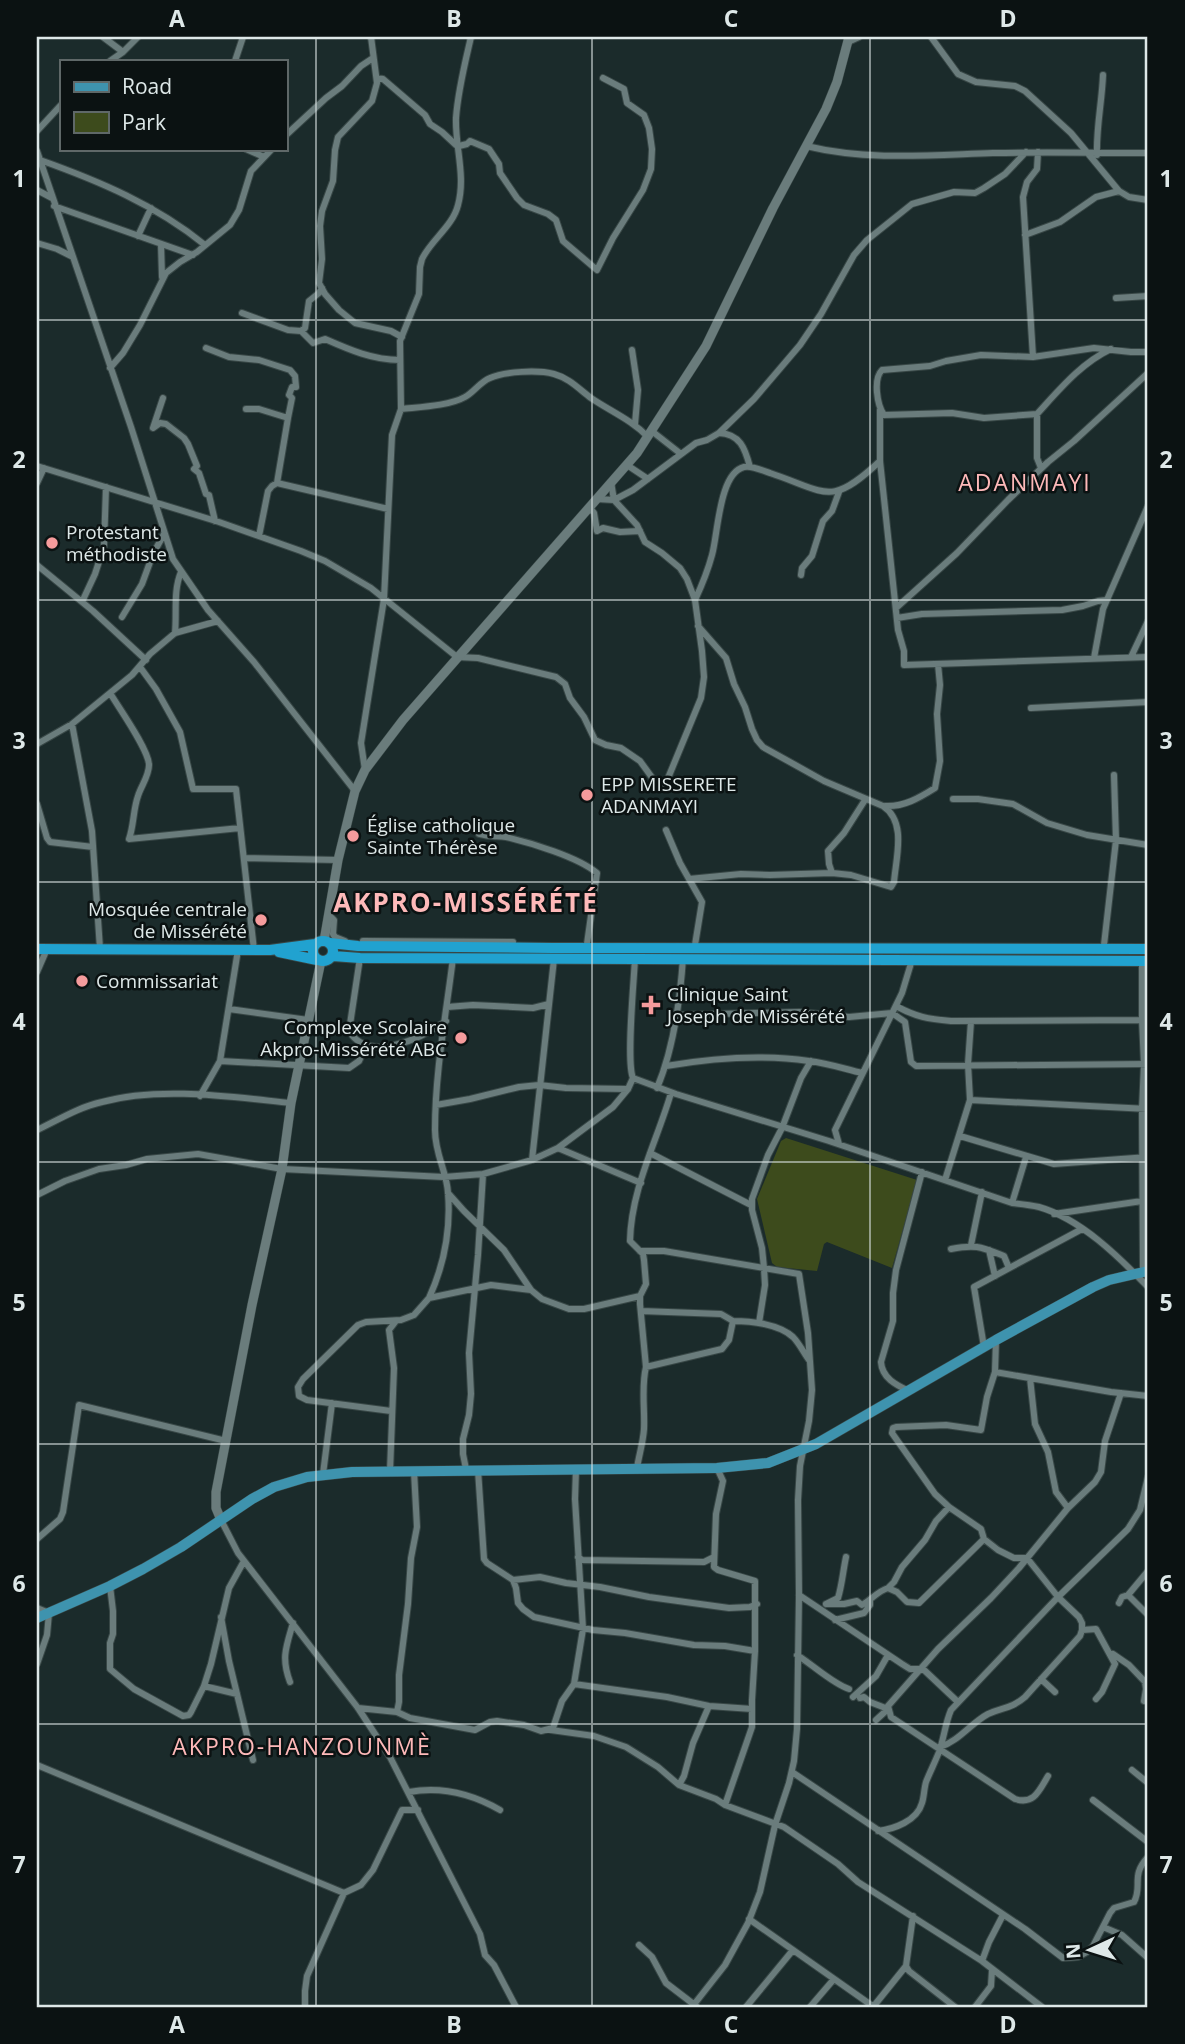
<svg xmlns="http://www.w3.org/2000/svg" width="1185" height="2044" font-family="'Open Sans',sans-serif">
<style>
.green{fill:#3d4b1c}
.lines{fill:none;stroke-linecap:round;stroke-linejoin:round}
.street-casing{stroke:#384746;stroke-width:8}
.secondary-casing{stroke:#384746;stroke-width:10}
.primary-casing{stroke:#384746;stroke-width:11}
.highway-casing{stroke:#384746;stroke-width:12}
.street{stroke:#6a7c7c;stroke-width:6}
.secondary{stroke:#6a7c7c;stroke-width:9}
.primary{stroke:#3e93ae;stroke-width:10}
.highway{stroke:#21a2d0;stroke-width:10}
.grid{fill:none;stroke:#dee8e8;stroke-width:2;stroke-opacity:0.55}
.poi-dot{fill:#f59b9c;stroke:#0b1212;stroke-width:2.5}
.labels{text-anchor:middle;stroke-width:5;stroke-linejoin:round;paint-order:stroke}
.poi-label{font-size:19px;fill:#dee8e8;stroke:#0b1212;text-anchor:start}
.quarter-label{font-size:23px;letter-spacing:2px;fill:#feb9b9;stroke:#0b1212}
.district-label{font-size:26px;font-weight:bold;letter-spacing:2px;fill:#feb9b9;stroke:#0b1212}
.neatline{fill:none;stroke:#dee8e8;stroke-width:2.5}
.grid-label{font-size:23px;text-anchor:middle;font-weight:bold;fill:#dee8e8}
</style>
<rect width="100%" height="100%" fill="#1b2b2b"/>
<path class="green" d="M786,1138L917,1180L892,1268L827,1242L824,1244L817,1271L777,1267L772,1263L757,1199L781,1141Z"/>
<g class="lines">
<defs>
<path id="street" d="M103,37L123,52
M371,37L377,83L372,101L338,137L335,150L333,181L322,211L320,226L322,259L319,283L325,294L339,310L355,323L391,331L402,337
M931,37L958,74L976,82L1015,86L1025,91L1071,133L1119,191L1129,197L1148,200
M848,42L859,37
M110,61L123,52L138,37
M235,61L243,37
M377,78L383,79L425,115L430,124L442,132L456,145L459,146L467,144L470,141L489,149L499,164L500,173L517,198L524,205L548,214L556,220L563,241L597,270L613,238L643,190L651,169L652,149L649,128L644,115L627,103L624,89L603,78
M37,131L61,105
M285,136L326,98L342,86L361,66L373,58
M806,146C868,161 930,155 993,153C1045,152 1096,153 1148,153
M246,149L264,157
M37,151L131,427L173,559L208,610L254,662L355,791
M1097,155C1096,128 1102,102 1103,75
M40,160C99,181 156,205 205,245
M37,190L52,198
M54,206L193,255
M1025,235L1060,222L1096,197L1119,191
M138,236L151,208
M37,243L57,249L73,257
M161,244L162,277
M1116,298L1148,296
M242,313L288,330L301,331L305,328L309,301L319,293L322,288
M301,331L313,343L325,339C350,350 373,360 400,360
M206,348L229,357L259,360L290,370L295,376L296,387H292L289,395L292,398L288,418
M1111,349C1081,363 1059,390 1037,414L984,418L952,413L884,415C877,405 873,379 882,370L930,366L946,361L981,355L1033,357L1094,348L1131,352H1148
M632,350L638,390L635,424
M1033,357L1023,197L1027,182L1037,169L1038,152
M110,368L123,353L140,325L166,273L180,262L197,252L230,225L239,210L251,171L272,149
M163,398L153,428L160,423L166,424L184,438L188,444L197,466L194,469L199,473L206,494L209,495L215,521
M246,409H259L288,418L277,483
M401,409C419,407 449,406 465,397C474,392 480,382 490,378C505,371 539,370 554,374C569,378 579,389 591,398C610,411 632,420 648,437
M880,410V461L898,630L904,651V665L1148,657
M1037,414V458L1041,468
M653,432L681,454
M719,433C740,434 745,448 750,467
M627,465L648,479
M37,466L219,522L301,551L325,561L371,588L457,657L478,658L556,677L565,684L570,698L584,717L595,740L606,745L621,748L640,761L656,783L662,785L666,783L701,698L704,677L702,651L695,600L687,579L680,568L662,553L645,542L637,525L614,500L611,482
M37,483L44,468
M597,499L614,500L633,490L696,443L707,440L719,433L754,399L800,345L821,314L854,255L867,240L912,204L954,192L975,193L984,188L1005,174L1026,152
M589,507L594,513L597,531L603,528L620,532L640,531
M259,536L268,491L272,486L277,483L388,509
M37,565L93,611L146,660
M801,575L802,568L812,556L823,521L832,511L839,492
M695,600C702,585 708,570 712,555C718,534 719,473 744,467C752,465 763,471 770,473C827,492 830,508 880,461
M82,602L95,574L104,546L106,487
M896,608L957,553L1008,500L1048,462L1074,441L1148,373
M122,617L142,584L153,554L164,534
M897,618L922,614L1062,610L1083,606L1098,601L1107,600
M175,633C177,613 173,591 181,572
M1131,657L1148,621
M1094,658L1103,609L1148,506
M140,667L156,689L180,732L193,789H236L254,950
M110,693C119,708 149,750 149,765C149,776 141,786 138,796C133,810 134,825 129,839L240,828
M1031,708L1148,702
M72,724L92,831L100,949
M37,744L72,724L132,675L150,654L175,633L218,621
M365,770L361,743L384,599L392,435L401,409L400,341L419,294L420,267L422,259C431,240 453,226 458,205C466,176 455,147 456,118C458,90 465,63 471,37
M953,799H978L1013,804L1047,823L1087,835L1148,845
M37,804L47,838L50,842L93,847
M885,806C904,807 919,798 935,788L940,761L937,714L940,685L938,664
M666,830L680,863L702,902L695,945L693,949
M479,834C492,838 496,835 506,837C531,843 578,857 597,873L587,944
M244,858L338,860
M832,873L829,864L828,851L844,833L865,800
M689,879L741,874L770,875L832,873L851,875L891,887L894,882C896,857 907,822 883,806L824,781L763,747L757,740L752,729L745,707L734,684L726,658L698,626
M329,915L334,920L333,934L335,937L345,941
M363,941L513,942
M1104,945L1116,840L1114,775
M360,958L349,1031C369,1064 422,1038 446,1021
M635,958C634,981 626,1062 633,1078L676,1094L829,1141L1012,1203C1021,1204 1030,1205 1039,1207C1081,1219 1119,1257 1148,1287
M1142,961V1020L1144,1064L1142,1109L1143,1272
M37,972L47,949
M896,1006C916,1017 928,1019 951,1021L1142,1020
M447,1007L473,1005L533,1008L549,1004
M229,1009L308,1020
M677,1015L799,1012L849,1017L892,1013L905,1022L911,1062L916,1066L1148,1064
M220,1061L349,1068L359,1061L366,1046
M666,1066C713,1058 761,1054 809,1061C827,1063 845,1069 862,1073
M657,1088C674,1048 680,1001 683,958
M200,1096L220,1061L238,950
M970,1100L1148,1109
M436,1105L470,1099L519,1087L539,1085L566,1088L628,1089
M37,1130C58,1120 79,1107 102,1102C160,1086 232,1097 291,1103
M960,1136L1054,1164L1148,1157
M839,1144L835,1130L902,993L912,960
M558,1148L641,1183
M650,1153L751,1205
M532,1160L554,959
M945,1180L970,1100L968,1064L971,1021
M448,1193L464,1211L504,1250L531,1290
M37,1195L65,1181L99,1169L126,1165L147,1159L198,1154L282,1169L444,1177L483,1174L532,1160L558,1148L613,1107L628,1089L633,1078
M1012,1203L1026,1157
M1054,1214L1142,1201
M971,1245L982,1192
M951,1249C976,1244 981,1247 1004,1256L1009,1268
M989,1250L995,1276
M640,1251H664L799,1274L808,1333L812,1390L809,1421L800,1466L798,1500L799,1595L797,1729L794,1761L789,1783L775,1825L760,1892L748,1923L725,1965L692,2007
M429,1298C444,1265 451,1230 448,1193C447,1172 435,1155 435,1130C435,1072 446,1015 453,958
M641,1311L721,1314L733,1321
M759,1323L765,1285L764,1268L762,1248L752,1210V1199L768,1155L782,1128L801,1078L811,1061
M984,1347L974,1287L1082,1229
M646,1367L722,1349L729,1340L733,1321C751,1321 779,1324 793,1337C799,1343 804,1353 809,1360
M995,1372L1111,1392L1148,1396
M1030,1378L1035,1424L1048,1452L1056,1492L1068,1508
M909,1391C896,1385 882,1378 881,1362L893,1321V1293L896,1270L922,1172
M391,1411L307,1400L299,1396L298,1387L303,1379L358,1325L366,1322L401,1320L414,1315L429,1298L491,1285L531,1290L542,1299L569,1309H584L640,1296
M637,1468C639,1455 643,1443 644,1429C645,1409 641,1387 646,1367L640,1304V1296L646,1284L644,1260L643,1254L630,1241C631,1189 657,1141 671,1093
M717,1468L723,1481L716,1514L714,1567L718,1570L755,1581V1651
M466,1469L463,1454V1439L469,1415L471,1394L469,1353L478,1255L483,1174
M478,1470L484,1559L487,1563L513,1580L516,1588L518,1603L523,1609L534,1617L593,1630L625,1633L694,1645L725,1646L755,1651L752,1700V1727L725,1805
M390,1471L394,1368L389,1330L396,1321
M323,1474L332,1403
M221,1520L238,1553L358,1708L390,1757L480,1934L485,1955L494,1965L516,2007
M37,1539L60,1519L63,1512L79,1405L226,1441
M578,1557L582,1560L704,1562L714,1557
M1148,1571L1128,1595L1148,1615
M513,1580L540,1577L566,1583L600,1587L649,1597L729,1608L750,1607L757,1604
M110,1586L113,1611V1634L110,1643V1669L134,1689L183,1716L189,1715L191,1712L204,1686L237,1694
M888,1588L894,1582L902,1567L925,1540L936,1521L949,1507
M799,1595L902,1664L910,1669H923L958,1702
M1119,1603L1122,1597L1128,1595
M826,1604H844L857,1601L862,1605C871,1600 878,1591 888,1588L897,1592L907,1602L919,1603L984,1539
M826,1604L838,1598C842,1585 843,1571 846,1557
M37,1608L49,1613L47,1635L37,1664
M221,1617L229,1661L253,1760
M835,1620L864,1613L870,1605V1601
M1082,1630L1096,1629L1115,1664L1102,1692L1096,1699
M1113,1654L1129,1665L1148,1685
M797,1655C813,1665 833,1684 849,1689
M1041,1679L1055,1692
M290,1682C281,1658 286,1647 293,1623
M574,1684L667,1697L709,1706L752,1709
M204,1686L211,1664L229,1588L244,1561
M853,1697L876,1676L888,1655
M860,1698L864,1697L870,1702L888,1709L876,1720
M1144,1701L1146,1689L1145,1682
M358,1708L397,1712L410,1718L475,1730L490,1722L497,1721L524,1725L541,1731L553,1728L562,1701L574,1684L583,1629L575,1499L576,1469
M397,1712L399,1702V1675L408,1604L411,1558L417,1527L414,1471
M551,1730L594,1736L626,1747L658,1767L679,1785L716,1799L725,1805L784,1827L838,1864L858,1882L982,1961L1042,2007
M940,1747C959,1741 971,1723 988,1714C1003,1707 1011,1709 1025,1697L1080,1636L1082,1630V1623L1079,1617L1058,1597L1027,1558H1014L998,1550L984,1539L981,1529L949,1507L935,1494L892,1433L893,1428L896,1427L946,1425L981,1430L987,1397L995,1372L996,1340
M37,1765L344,1893
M1132,1770L1148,1783
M792,1772L1025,1929L1063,1958L1078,1957L1087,1952L1093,1946L1110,1913L1114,1908L1134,1902C1143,1886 1130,1876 1148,1857
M1048,1776C1039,1791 1034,1805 1015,1799L891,1717L888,1706L938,1649L991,1598L1019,1568L1068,1508L1095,1482L1101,1472L1105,1441L1121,1393
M679,1785L684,1776L693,1743L709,1706
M409,1792C442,1786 472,1794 500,1810
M1093,1800L1148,1842
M878,1831C894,1829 917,1821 922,1803C924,1797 924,1789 926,1782C930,1772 935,1762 939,1752C944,1738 945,1724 951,1710L1058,1597L1128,1529L1140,1510L1148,1477
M913,1916L906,1966L909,1971L955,2007
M749,1919L874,2007
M1103,1927L1122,1935L1148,1958
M639,1945L652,1957L666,1983L696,2006
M982,1961L989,1942L1003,1915
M305,2007V1991L307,1976L344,1893L361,1885L373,1870L402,1810H418
M746,2007L793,1950
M810,2007L834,1979
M873,2007L906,1966
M975,2007L991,1986L992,1970"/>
<path id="secondary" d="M324,941L338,860L355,791L365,770L403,720L637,453L706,346L773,208L826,109L837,82L849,37
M221,1520L216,1508V1492L252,1305L282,1169L291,1103L321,961"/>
<path id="primary" d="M37,1618L110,1586L143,1569L181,1547L252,1499L274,1487L307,1477L352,1472L717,1468L768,1463L816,1444L996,1340L1093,1287L1109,1280L1148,1271"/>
<path id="highway" d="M313 951a10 10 0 1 1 20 0a10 10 0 1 1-20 0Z
M330,943L358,946L553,948L1148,949
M37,949L270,950L315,944
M279,952L317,960
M333,956L360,958L1148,961"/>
</defs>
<use href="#street" class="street-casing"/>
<use href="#secondary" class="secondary-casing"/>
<use href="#primary" class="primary-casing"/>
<use href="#highway" class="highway-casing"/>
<use href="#street" class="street"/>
<use href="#secondary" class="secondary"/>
<use href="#primary" class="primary"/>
<use href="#highway" class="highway"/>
</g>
<path class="grid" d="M316,37V2007M592,37V2007M870,37V2007M37,320H1148M37,600H1148M37,882H1148M37,1162H1148M37,1444H1148M37,1724H1148"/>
<g class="poi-dot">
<circle cx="52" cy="543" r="7"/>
<circle cx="587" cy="795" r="7"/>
<circle cx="353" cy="836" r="7"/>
<circle cx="261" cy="920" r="7"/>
<circle cx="82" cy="981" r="7"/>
<path d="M647.5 994.5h7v7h7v7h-7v7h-7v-7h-7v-7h7z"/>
<circle cx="461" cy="1038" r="7"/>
</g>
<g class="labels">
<g class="poi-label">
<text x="66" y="539">Protestant<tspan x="66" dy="22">méthodiste</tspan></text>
<text x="601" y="791">EPP MISSERETE<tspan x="601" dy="22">ADANMAYI</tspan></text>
<text x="367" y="832">Église catholique<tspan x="367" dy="22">Sainte Thérèse</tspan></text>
<text x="247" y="916" text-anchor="end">Mosquée centrale<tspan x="247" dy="22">de Missérété</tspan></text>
<text x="96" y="988">Commissariat</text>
<text x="667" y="1001">Clinique Saint<tspan x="667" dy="22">Joseph de Missérété</tspan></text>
<text x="447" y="1034" text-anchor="end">Complexe Scolaire<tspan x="447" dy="22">Akpro-Missérété ABC</tspan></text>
</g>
<g class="quarter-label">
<text x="1025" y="491">ADANMAYI</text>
<text x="302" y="1755">AKPRO-HANZOUNMÈ</text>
</g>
<g class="district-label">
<text x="466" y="912">AKPRO-MISSÉRÉTÉ</text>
</g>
</g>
<rect width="1185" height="2044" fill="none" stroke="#0b1212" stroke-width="77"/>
<rect x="60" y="60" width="228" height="91" fill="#0b1212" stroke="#5f6868" stroke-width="2"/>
<rect x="74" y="82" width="35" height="10" fill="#3e93ae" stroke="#5f6868" stroke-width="2"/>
<text x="122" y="94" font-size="21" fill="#dee8e8">Road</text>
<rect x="74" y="112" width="35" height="21" fill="#3d4b1c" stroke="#5f6868" stroke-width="2"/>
<text x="122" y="130" font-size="21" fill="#dee8e8">Park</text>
<g transform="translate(1090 1950) rotate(266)" stroke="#0b1212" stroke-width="5" paint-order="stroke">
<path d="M0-5L12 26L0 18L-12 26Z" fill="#dee8e8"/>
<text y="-10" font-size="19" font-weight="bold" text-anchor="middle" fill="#dee8e8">N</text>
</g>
<rect x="38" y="38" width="1108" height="1968" class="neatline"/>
<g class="grid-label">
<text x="177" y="27">A</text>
<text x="454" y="27">B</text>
<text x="731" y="27">C</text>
<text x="1008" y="27">D</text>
<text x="19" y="187">1</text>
<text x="1166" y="187">1</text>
<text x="19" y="468">2</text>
<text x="1166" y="468">2</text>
<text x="19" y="749">3</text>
<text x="1166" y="749">3</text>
<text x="19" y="1030">4</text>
<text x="1166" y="1030">4</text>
<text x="19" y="1311">5</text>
<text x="1166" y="1311">5</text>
<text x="19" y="1592">6</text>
<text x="1166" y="1592">6</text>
<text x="19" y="1873">7</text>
<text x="1166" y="1873">7</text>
<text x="177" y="2033">A</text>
<text x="454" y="2033">B</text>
<text x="731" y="2033">C</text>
<text x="1008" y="2033">D</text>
</g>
</svg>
